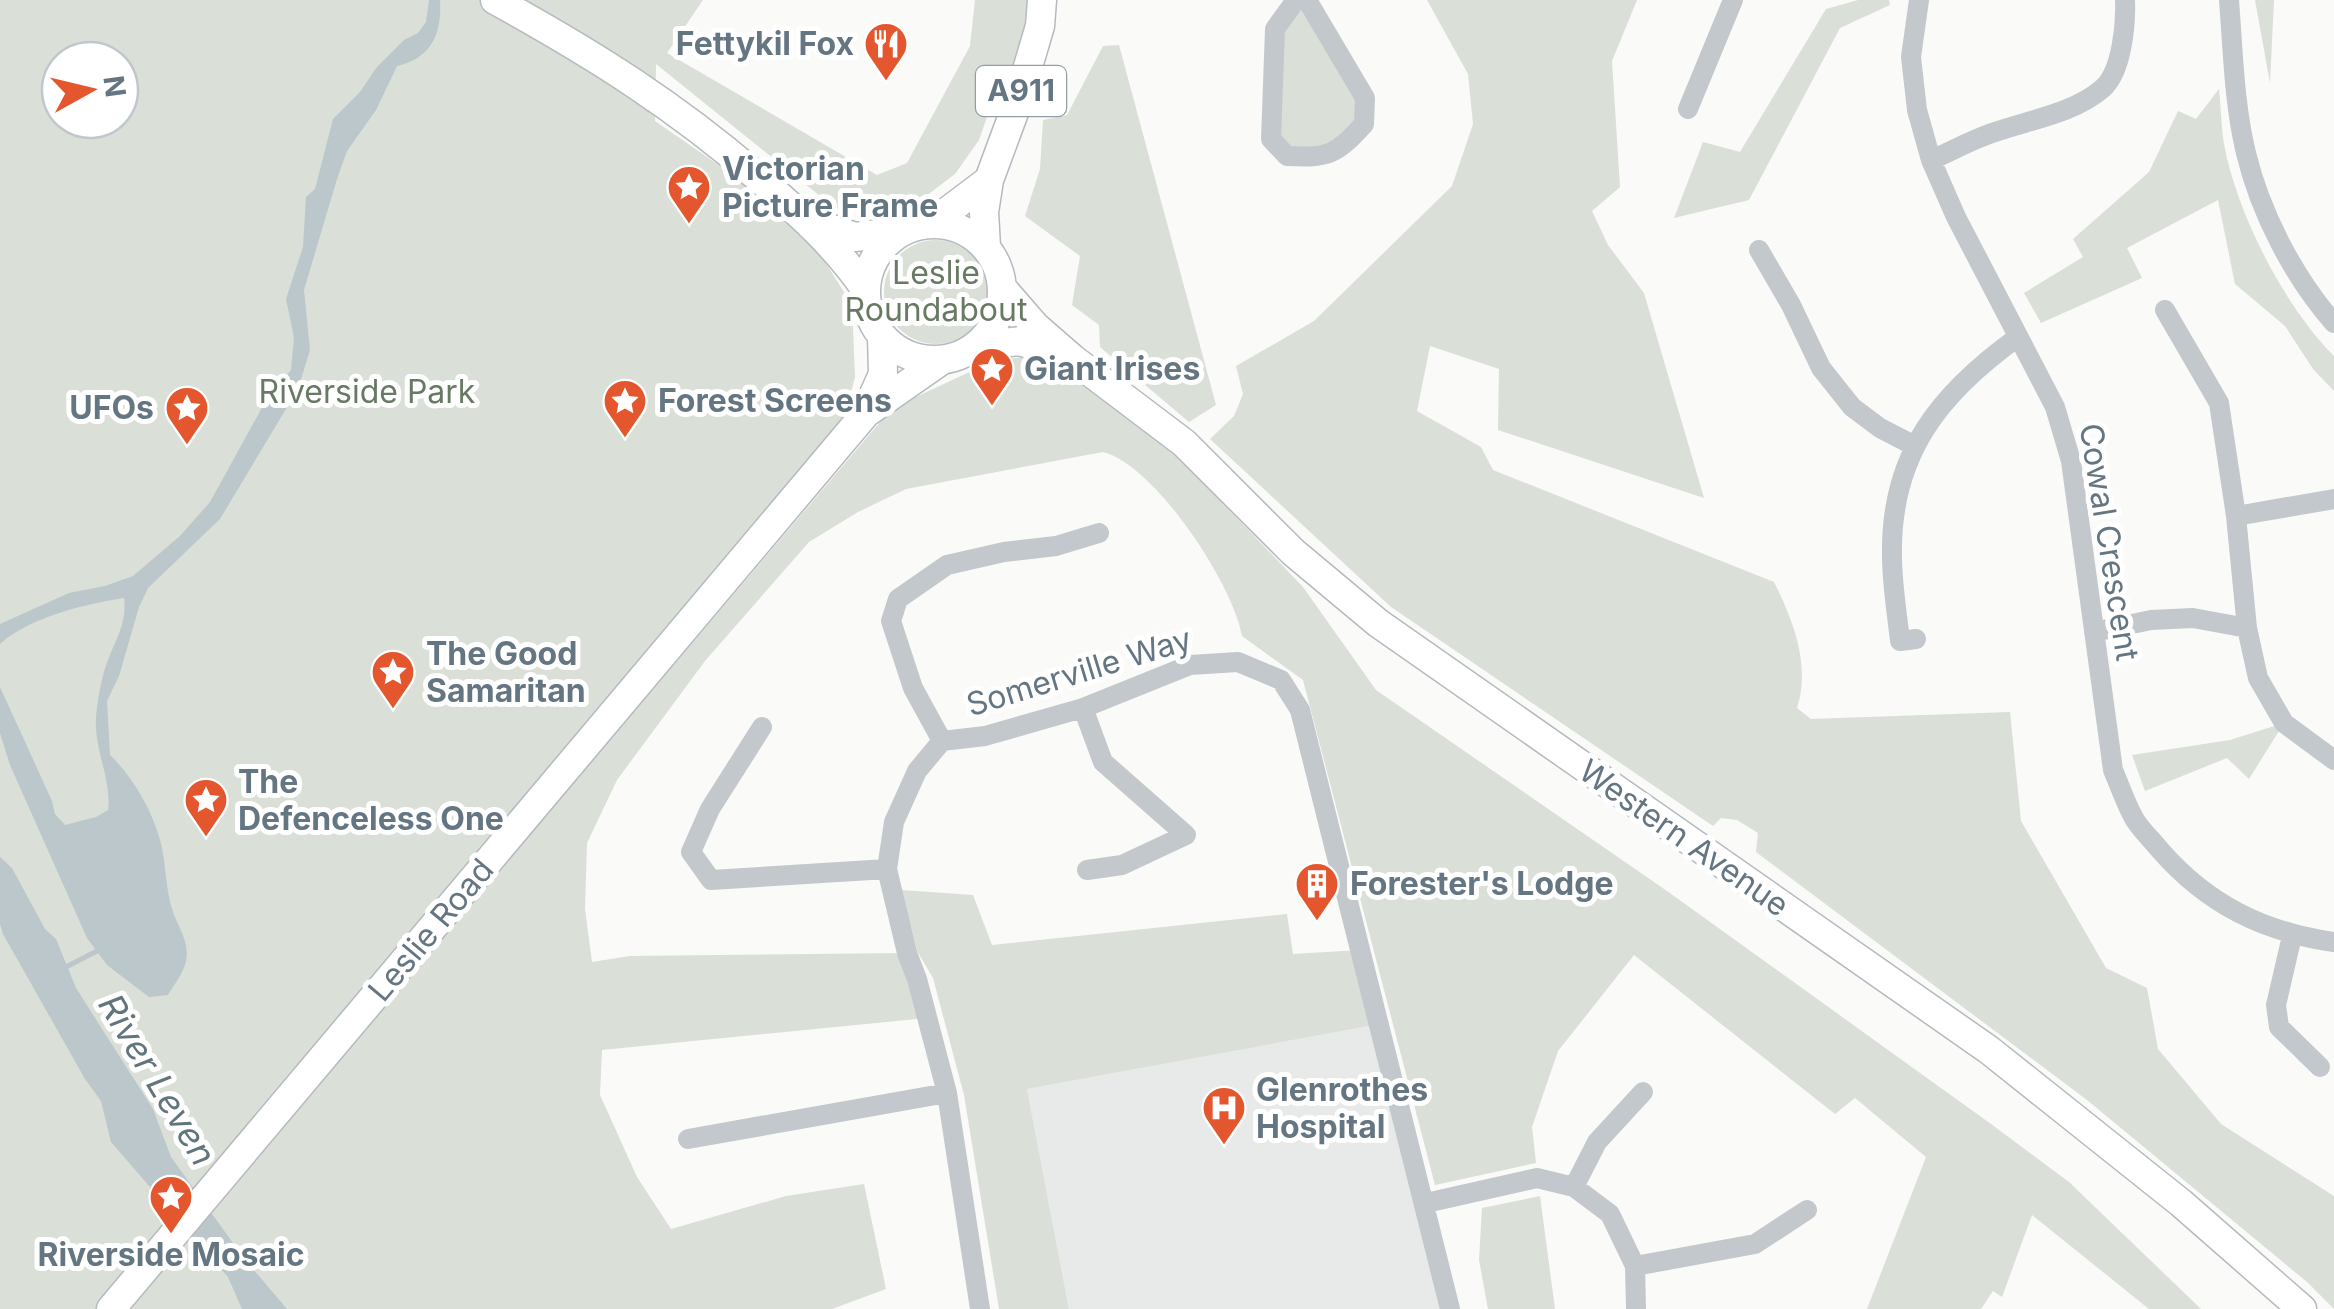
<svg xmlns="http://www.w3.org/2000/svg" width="2334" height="1309" font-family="Inter,sans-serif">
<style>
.built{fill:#e8e9e9}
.green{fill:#dadfd7;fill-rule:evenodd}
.water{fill:#bbc7cb}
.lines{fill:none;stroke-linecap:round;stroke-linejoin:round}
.stream{stroke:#bbc7cb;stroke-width:5}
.major-casing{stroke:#b5babe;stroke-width:31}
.minor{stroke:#c3c8cc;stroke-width:20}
.major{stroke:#fff;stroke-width:28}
.labels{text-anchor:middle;stroke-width:10;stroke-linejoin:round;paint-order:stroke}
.shield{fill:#fff;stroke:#939fa8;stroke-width:2.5}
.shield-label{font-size:30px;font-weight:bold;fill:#657683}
.poi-label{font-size:32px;font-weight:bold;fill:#657683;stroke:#fff;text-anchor:start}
.park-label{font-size:32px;fill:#687a64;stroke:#fff}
.street-label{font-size:32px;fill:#657683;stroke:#fff}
.water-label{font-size:35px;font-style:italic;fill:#60757c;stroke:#fff}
</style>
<rect width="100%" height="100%" fill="#fafaf8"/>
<path class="built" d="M1380,1024L1450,1309H1069L1027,1089Z"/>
<path class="green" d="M0,0H703L667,53L877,175L907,163L970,46L975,0H1030L1009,93L997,88L979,140L955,174L926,196L862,215L835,208L656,64L655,121L752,188L824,260L852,305L855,377L841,431L428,954L886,415L905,402L991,362L1027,356L1058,365L1167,445L1303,587L1376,690L1667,891L1991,1124L2069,1182L2201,1309H2149L2032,1215L2002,1297L1993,1291L1981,1309H1867L1926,1157L1855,1098L1835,1114L1634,955L1558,1051L1532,1127L1536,1163L1435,1185L1303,680L1242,636C1233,584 1155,465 1103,452L906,489L858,512L809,542L705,661L617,780L587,843L585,909L592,962L630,956L907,953L927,1018L602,1050L600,1095L637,1177L671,1229L786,1196L864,1184L886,1289L832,1309H0ZM60,60H120V120H60Z
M1296,0L1365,98L1364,124L1312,157L1271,139L1275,29Z
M1427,0H1637L1612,61L1620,187L1592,211L1608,245L1644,293L1704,498L1498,430L1499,369L1430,346L1417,411L1481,447L1493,470L1774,582C1793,620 1811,665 1797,708L1811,719L2010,712L2021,821L2106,968L2147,988L2158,1049L2221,1124L2334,1196V1309L2307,1282L2087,1100L1756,852L1758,833L1737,820L1721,818L1713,826L1391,607L1210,439L1234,416L1243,394L1236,366L1314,321L1452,186L1473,124L1468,74Z
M1858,0H1889L1890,5L1840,28L1749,200L1674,218L1703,142L1740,152L1826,9Z
M2255,0H2274L2270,83Z
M1119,45L1216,405L1189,422L1100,347L1099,325L1072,305L1080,256L1025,216L1040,169L1043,120L1067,115L1103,46Z
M2219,89C2221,107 2221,126 2224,144C2237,214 2284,306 2334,356V391L2313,369L2285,326L2235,284L2218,200L2127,248L2142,278L2041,323L2024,293L2083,257L2073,239L2149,172L2178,111L2196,119Z
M884 292a52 52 0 1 1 104 0a52 52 0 1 1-104 0Z
M2284,723L2249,779L2227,758L2145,791L2132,755L2230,740Z
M901,890L973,895L992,945L1287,914L1293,954L1360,950L1380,1024L1027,1089L1069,1309H999L964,1095L933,978L917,951Z
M1540,1196L1555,1309H1488L1479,1260L1482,1208Z"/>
<path class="water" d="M429,0H440C442,33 432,58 397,66L376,110L347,151L337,179L304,290L310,350L298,389L220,519L148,588L139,607L119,676L107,701L110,755C134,778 155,815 162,848C166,869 166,889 172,909C177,926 190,941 186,961C184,972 174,985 168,995L149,997L107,965L87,938L10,765L0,733V687L52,801L55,814L65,825L96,817L108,810C112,780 94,750 96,718C97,704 100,686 104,672C111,646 128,626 124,598C85,604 30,617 0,644V624L69,593L105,586L133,576L180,536L210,502L264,404L291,370L294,338L286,299L303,247L306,197L315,189L333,119L360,92L377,67L404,40L418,33L426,22Z
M0,857L12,868L45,929L56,939L76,988L153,1109L171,1157L246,1261L287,1309H242L228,1277L111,1142L101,1101L85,1079L3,934L0,924Z"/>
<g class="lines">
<path class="stream" d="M66,967L97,951"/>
<defs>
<path id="major" d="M495,0C593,54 676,106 761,180C800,214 836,246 866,290
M814,223L855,237L903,231
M932,223L989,180
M866 292a68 68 0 1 1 136 0a68 68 0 1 1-136 0Z
M986,247L984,212L989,180L1016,107L1040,26L1042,0
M1003,289L1035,326L1073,359L1184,443L1293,552L1378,623L1989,1050L2181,1203L2302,1309
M976,346L1020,341L1057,353
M866,412L883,374L882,336
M111,1309L866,413L942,360"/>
</defs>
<use href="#major" class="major-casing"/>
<path class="minor" d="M1296,0L1275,29L1271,139L1287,156C1329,158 1336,155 1364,124L1365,98L1307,0
M1919,0L1911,57L1917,110L1931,160L1956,217L2055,407L2071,461L2113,770C2120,786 2126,805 2135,820C2142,831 2152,840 2160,850C2207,904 2263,932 2334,942
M2229,0C2233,50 2234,104 2246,153C2260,212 2294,278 2334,323
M1688,109L1733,0
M1931,160C1952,151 1973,139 1995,132C2029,120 2075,113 2103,88C2122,71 2126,24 2125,0
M1759,250L1791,305L1821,368L1852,407L1880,428L1913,445
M2165,310L2219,403L2236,516L2247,628L2258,678L2284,723L2334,760
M2236,516L2334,499
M2094,632L2151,620L2193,618L2247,628
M1916,639L1900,641C1897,613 1892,584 1892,556C1890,454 1940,393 2018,337
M1083,708L1103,762L1186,835L1122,865L1087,870
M762,727L710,809L691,852L711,880L887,869
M942,741L913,688L891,621L898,599L947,565L1004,552L1056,546L1099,533
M2292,936L2276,1005L2279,1027L2320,1067
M688,1139L947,1093
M1574,1187L1597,1142L1643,1092
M1426,1203L1537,1178L1574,1187L1610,1214L1635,1266L1636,1309
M1635,1266L1755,1244L1807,1210
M980,1309L947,1093L917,979L907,953L887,869L894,822L917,771L942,741L985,736L1083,708L1190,665L1238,662L1281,680L1300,710L1450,1309"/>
<use href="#major" class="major"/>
</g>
<defs>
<symbol id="restaurant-pin" viewBox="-11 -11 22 30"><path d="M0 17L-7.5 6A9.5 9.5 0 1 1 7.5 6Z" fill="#e4572e" stroke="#fff"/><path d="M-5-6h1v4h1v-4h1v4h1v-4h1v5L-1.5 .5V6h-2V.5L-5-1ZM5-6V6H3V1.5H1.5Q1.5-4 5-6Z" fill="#fff"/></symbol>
<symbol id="sight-pin" viewBox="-11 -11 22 30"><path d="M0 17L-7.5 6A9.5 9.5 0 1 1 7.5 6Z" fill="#e4572e" stroke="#fff"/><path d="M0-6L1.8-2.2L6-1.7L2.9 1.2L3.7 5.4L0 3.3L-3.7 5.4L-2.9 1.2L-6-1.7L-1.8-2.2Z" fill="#fff"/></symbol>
<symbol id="building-pin" viewBox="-11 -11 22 30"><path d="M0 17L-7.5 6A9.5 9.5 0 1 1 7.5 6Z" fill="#e4572e" stroke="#fff"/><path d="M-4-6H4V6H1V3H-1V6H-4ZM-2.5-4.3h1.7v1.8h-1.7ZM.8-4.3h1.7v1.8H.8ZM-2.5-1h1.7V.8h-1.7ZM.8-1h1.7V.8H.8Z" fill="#fff"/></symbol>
<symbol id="hospital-pin" viewBox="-11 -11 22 30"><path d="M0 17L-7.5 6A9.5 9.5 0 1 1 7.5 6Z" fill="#e4572e" stroke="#fff"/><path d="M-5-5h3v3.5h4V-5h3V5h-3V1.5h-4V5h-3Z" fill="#fff"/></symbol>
</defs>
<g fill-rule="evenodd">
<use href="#restaurant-pin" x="861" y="19" width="50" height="68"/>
<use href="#sight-pin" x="664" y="162" width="50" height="68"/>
<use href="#sight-pin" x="967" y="344" width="50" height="68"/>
<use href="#sight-pin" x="600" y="376" width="50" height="68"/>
<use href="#sight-pin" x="162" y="383" width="50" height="68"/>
<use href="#sight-pin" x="368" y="647" width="50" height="68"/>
<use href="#sight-pin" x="181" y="775" width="50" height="68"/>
<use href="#building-pin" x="1292" y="859" width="50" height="68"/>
<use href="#hospital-pin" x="1199" y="1083" width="50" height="68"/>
<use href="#sight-pin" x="146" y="1172" width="50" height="68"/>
</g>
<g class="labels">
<rect class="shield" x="976" y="66" width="90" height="50" rx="8"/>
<g class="shield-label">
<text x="1021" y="101">A911</text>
</g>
<g class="poi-label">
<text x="854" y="55" text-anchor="end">Fettykil Fox</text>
<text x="722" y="180">Victorian<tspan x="722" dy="37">Picture Frame</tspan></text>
<text x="1024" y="380">Giant Irises</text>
<text x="658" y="412">Forest Screens</text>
<text x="154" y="419" text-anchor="end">UFOs</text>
<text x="426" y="665">The Good<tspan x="426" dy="37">Samaritan</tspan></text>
<text x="238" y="793">The<tspan x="238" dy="37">Defenceless One</tspan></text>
<text x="1350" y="895">Forester's Lodge</text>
<text x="1256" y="1101">Glenrothes<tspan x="1256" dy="37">Hospital</tspan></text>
<text x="171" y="1266" text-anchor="middle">Riverside Mosaic</text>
</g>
<g class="park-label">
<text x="936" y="284">Leslie<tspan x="936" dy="37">Roundabout</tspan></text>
<text x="367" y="403">Riverside Park</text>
</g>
<g class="street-label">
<text transform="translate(2109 542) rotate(81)" y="11">Cowal Crescent</text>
<text transform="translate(1079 672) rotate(-17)" y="11">Somerville Way</text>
<text transform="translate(1684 838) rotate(35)" y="11">Western Avenue</text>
<text transform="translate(431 930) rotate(-50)" y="11">Leslie Road</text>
</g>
<g class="water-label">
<text transform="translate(157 1080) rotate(59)" y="12">River Leven</text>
</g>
</g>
<g transform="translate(90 90) rotate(82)"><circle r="48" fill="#ffffff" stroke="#c1c8cd" stroke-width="2.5"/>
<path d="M0-8L18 38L0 25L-18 38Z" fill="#e4572e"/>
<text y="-15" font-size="28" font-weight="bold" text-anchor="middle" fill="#657683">N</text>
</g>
</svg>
